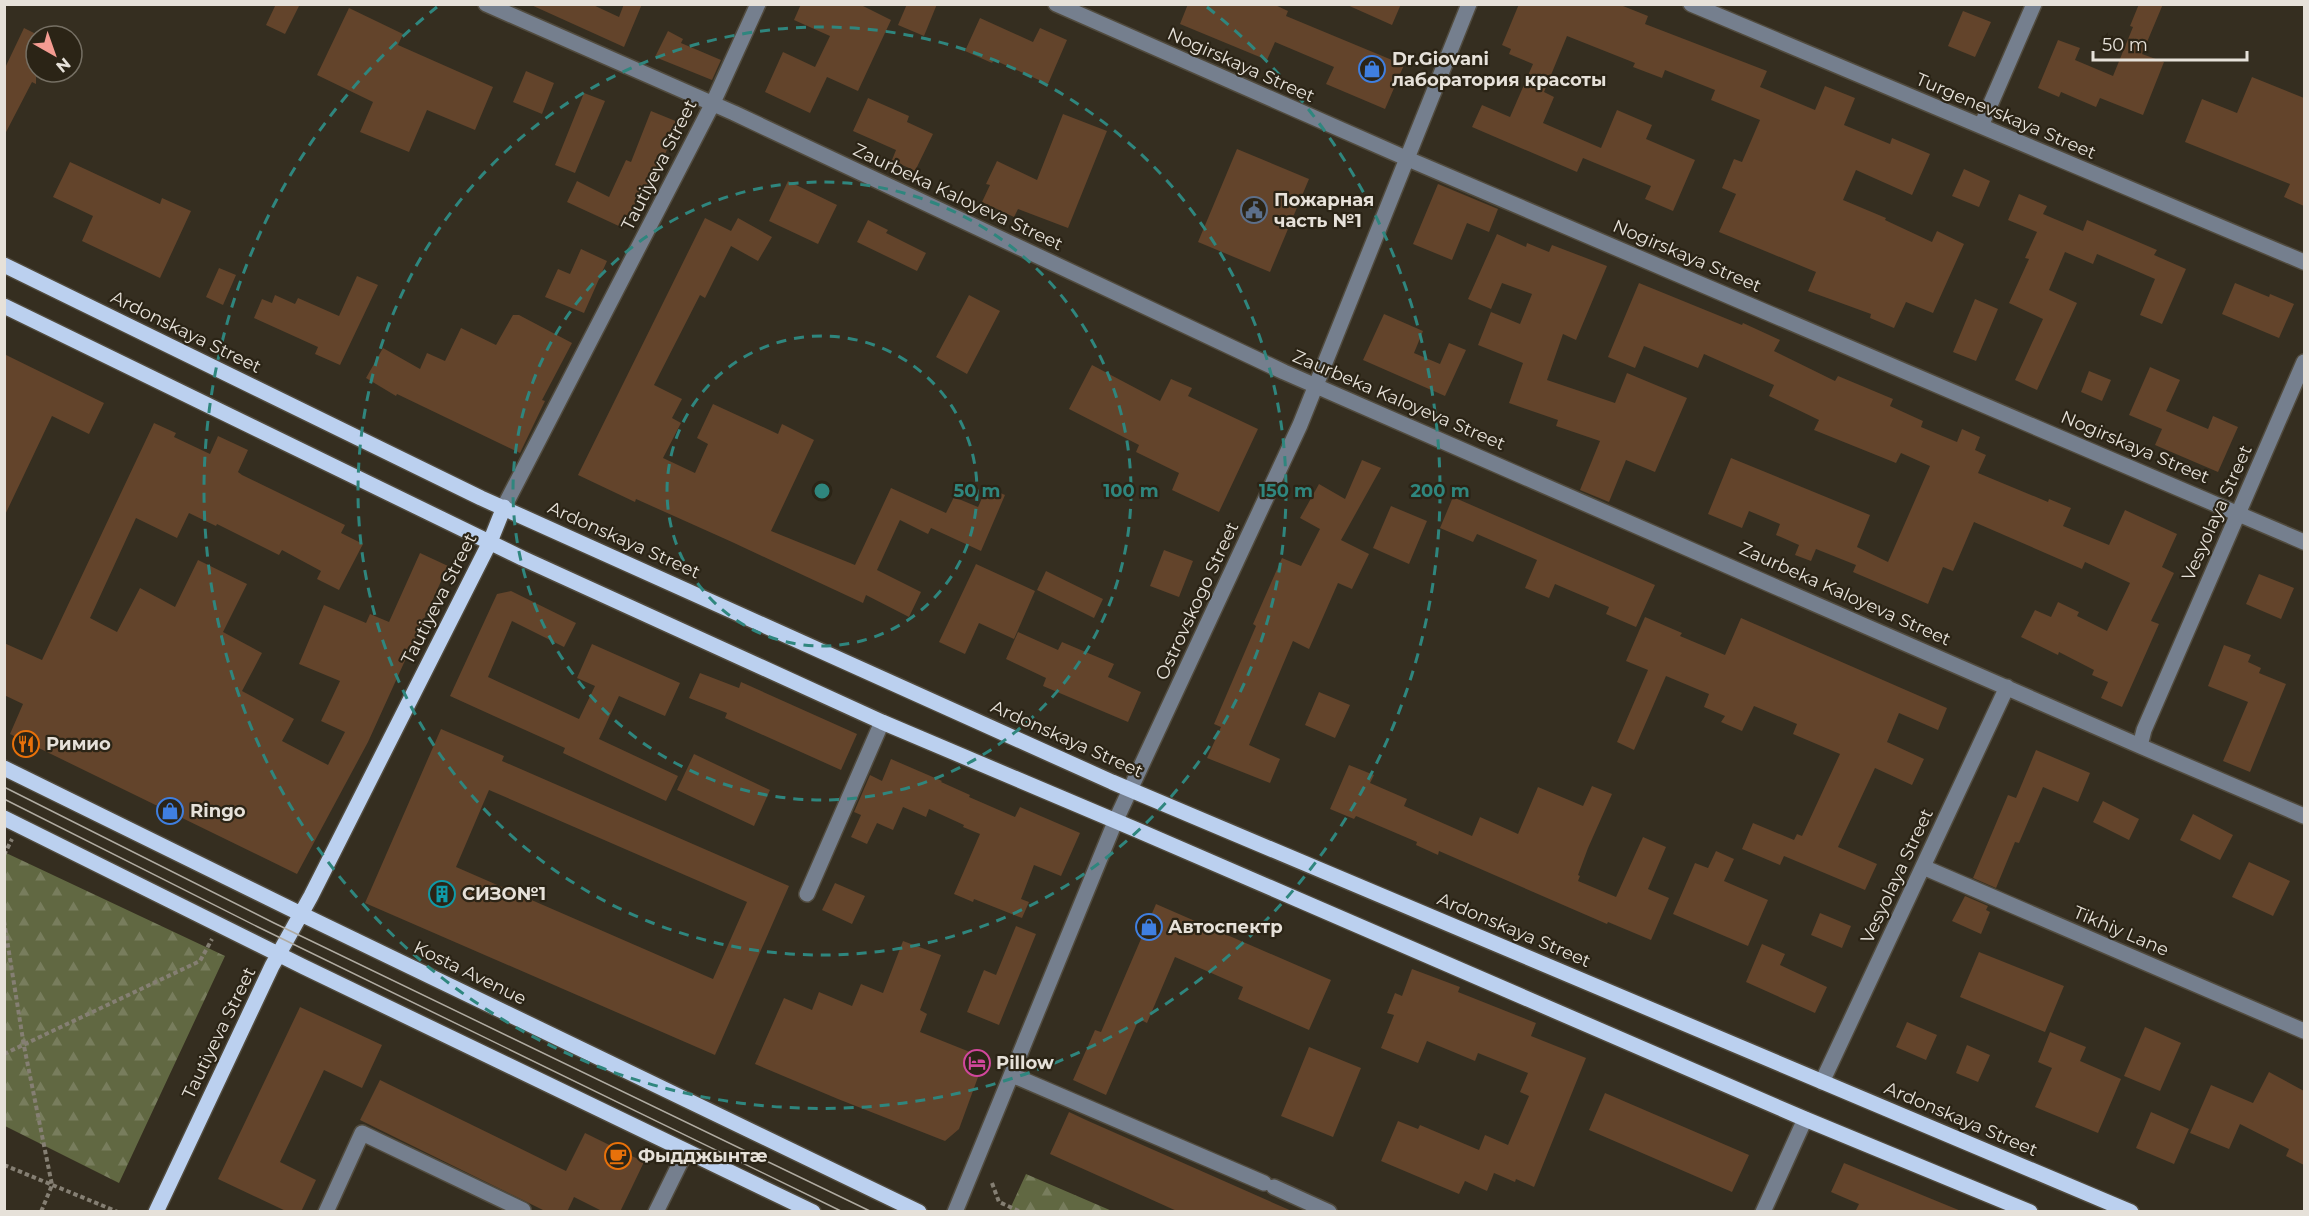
<svg xmlns="http://www.w3.org/2000/svg" width="2309" height="1216" font-family="Montserrat,sans-serif">
<style>
.forest{fill:url(#forest-firs)}
.building{fill:#63442b;fill-rule:evenodd}
.lines{fill:none;stroke-linecap:round;stroke-linejoin:round}
.minor-casing{stroke:#514b3e;stroke-width:18}
.major-casing{stroke:#514b3e;stroke-width:18}
.path{stroke:#857f73;stroke-width:4;stroke-dasharray:4.5 3;stroke-linecap:butt}
.minor{stroke:#757f8e;stroke-width:15}
.major{stroke:#bbd0ef;stroke-width:15}
.tram{stroke:#b0aba1;stroke-width:1.5}
.ring{fill:none;stroke:#2f867e;stroke-width:3;stroke-dasharray:10 8}
.labels{text-anchor:middle;stroke-width:4.5;stroke-linejoin:round;paint-order:stroke}
.poi-label{font-size:18px;font-weight:bold;fill:#e6e1d9;stroke:#2b2416;text-anchor:start}
.street-label{font-size:18px;fill:#e6e1d9;stroke:#2b2416}
.centre{fill:#2f867e;stroke:#2b2416;stroke-width:3}
.ring-label{font-size:18px;text-anchor:middle;font-weight:bold;fill:#2f867e;stroke:#2b2416;stroke-width:4.5;stroke-linejoin:round;paint-order:stroke}
</style>
<defs>
<pattern id="forest-firs" width="22" height="20" patternUnits="userSpaceOnUse" patternTransform="scale(1.5)"><rect width="22" height="20" fill="#616842"/><path d="M5 1l3.5 6h-7zM16 11l3.5 6h-7z" fill="#787d5d"/></pattern>
</defs>
<rect width="100%" height="100%" fill="#352e20"/>
<path class="forest" d="M4,852L225,956L119,1183L5,1126Z
M1026,1174L1112,1211H1009Z"/>
<path class="building" d="M276,4H300L285,34L266,25Z
M529,4H591L619,17L624,4H642L624,47Z
M801,4H859L891,20L858,91L827,77L810,113L765,92L783,52L815,67L830,36L794,20Z
M907,4H937L924,36L898,25Z
M1188,4H1273L1288,11L1286,16L1404,65L1385,109L1326,84L1334,67L1275,42L1267,60L1180,24Z
M1345,4H1401L1392,25Z
M1519,4H1618L1648,16L1645,24L1767,71L1760,87L1815,110L1825,86L1855,98L1844,125L1890,144L1892,138L1930,154L1912,195L1856,170L1843,200L1886,218L1885,220L1932,242L1937,231L1964,244L1933,313L1906,302L1894,328L1870,318L1871,314L1808,291L1816,272L1719,232L1736,194L1722,188L1734,159L1742,162L1760,120L1711,100L1715,90L1665,70L1662,78L1633,67L1635,63L1567,36L1544,92L1554,97L1543,123L1601,148L1617,110L1652,125L1646,139L1695,160L1673,211L1645,199L1651,186L1583,158L1577,172L1472,127L1482,105L1510,117L1533,64L1509,54L1511,49L1502,45Z
M2139,4H2163L2142,54L2164,62L2143,115L2100,98L2096,107L2061,92L2059,97L2038,88L2058,40L2080,48L2075,60L2113,76L2133,27L2130,26Z
M349,8L403,34L398,45L493,87L475,130L427,110L409,152L360,132L373,102L317,75Z
M1963,11L1991,22L1975,57L1948,46Z
M980,18L1033,42L1040,28L1067,40L1048,84L994,60L992,63L965,51Z
M24,28L36,34V84L32,82L4,136V70Z
M668,31L683,39L681,43L721,60L712,80L655,57Z
M526,71L554,83L542,114L513,102Z
M2252,77L2304,98V206L2284,197L2290,184L2185,142L2202,99L2237,113Z
M584,93L605,101L575,173L555,165Z
M868,98L909,116L907,122L933,134L915,171L892,160L896,150L853,131Z
M651,111L678,122L662,162L659,161L642,196L639,195L623,228L567,202L577,181L609,197L626,160L631,162Z
M1063,114L1107,131L1068,228L1018,209L1014,217L982,202L990,185L986,184L997,161L1037,180Z
M1237,149L1309,179L1270,272L1198,242Z
M70,162L160,204L162,198L191,211L160,278L82,241L93,216L53,197Z
M1964,169L1990,181L1979,207L1952,196Z
M788,181L837,205L818,244L769,221Z
M1438,184L1498,209L1489,232L1467,223L1452,260L1413,244Z
M2019,194L2047,206L2043,214L2083,231L2087,220L2157,250L2154,255L2186,269L2162,324L2140,315L2155,279L2097,254L2093,264L2065,252L2049,290L2077,303L2037,390L2015,380L2043,319L2009,303L2029,259L2025,258L2037,232L2008,220Z
M705,218L731,231L738,218L772,237L758,261L731,246L705,298L700,295L654,385L682,399L672,418L681,423L663,458L695,473L708,444L697,438L713,404L778,434L782,424L814,440L771,531L855,565L891,488L946,513L954,497L978,507L987,487L1005,495L981,551L931,528L928,534L900,520L877,570L921,592L909,617L866,595L863,603L732,542L636,499L635,502L578,475Z
M868,220L888,230L886,233L926,253L917,271L857,242Z
M1497,234L1526,247L1527,243L1549,252L1552,245L1607,266L1576,340L1563,334L1547,380L1615,403L1627,373L1687,398L1655,472L1626,460L1609,502L1580,490L1600,441L1556,426L1558,420L1509,403L1523,363L1478,345L1491,312L1520,324L1532,294L1502,283L1491,309L1468,299Z
M581,249L607,261L584,313L545,297L558,269L570,274Z
M219,268L236,275L223,305L206,297Z
M357,276L378,285L340,365L315,354L318,347L254,318L262,299L272,303L275,295L295,304L298,298L339,316Z
M1639,283L1742,325L1743,323L1780,340L1774,351L1835,381L1838,376L1893,399L1890,406L1923,421L1921,427L1957,442L1962,429L1980,437L1975,450L1986,455L1978,473L2048,502L2049,499L2071,508L2063,526L2109,545L2125,510L2177,534L2162,567L2174,573L2151,621L2159,624L2122,707L2101,698L2108,682L2092,675L2094,670L2059,652L2058,655L2021,637L2035,610L2051,617L2058,602L2079,612L2077,616L2107,631L2130,583L2085,562L2082,569L1974,522L1953,571L1943,567L1928,604L1853,572L1856,565L1816,549L1811,561L1795,555L1799,545L1776,535L1780,524L1749,511L1742,528L1708,514L1731,458L1870,515L1857,547L1888,562L1930,466L1901,453L1896,463L1814,430L1819,420L1769,396L1774,385L1704,354L1698,368L1644,346L1635,368L1608,357Z
M2235,283L2269,297L2270,294L2294,304L2279,338L2222,314Z
M969,295L1000,311L967,374L936,357Z
M1975,299L1998,309L1976,361L1953,352Z
M1384,314L1423,331L1414,353L1440,364L1449,343L1466,350L1445,396L1363,360Z
M513,315H519L572,343L542,400L545,401L520,453L397,394L396,396L366,378L383,348L420,369L427,353L445,361L461,328L496,345Z
M4,354L104,403L89,434L52,416L4,517Z
M1092,365L1160,401L1171,379L1192,388L1188,396L1258,429L1219,512L1172,490L1179,473L1136,452L1139,445L1069,409Z
M2150,367L2180,380L2166,411L2208,429L2213,416L2238,427L2218,472L2155,445L2162,429L2129,415Z
M2089,371L2111,380L2102,401L2081,392Z
M154,423L176,433L174,437L210,454L218,436L248,450L238,472L242,475L345,525L341,533L363,544L339,590L317,579L321,571L282,550L279,555L217,524L216,526L189,513L177,538L136,518L90,618L117,632L140,588L175,607L198,560L247,584L223,632L262,653L242,691L294,719L282,741L328,765L345,732L321,721L340,681L299,664L324,605L366,623L370,614L389,622L420,553L448,566L368,742L297,874L10,734L23,704L4,695V643L42,660Z
M1362,460L1381,468L1341,540L1369,554L1352,589L1338,583L1309,649L1293,641L1249,745L1280,759L1270,783L1207,758L1221,727L1214,724L1256,626L1253,624L1282,558L1301,566L1320,529L1300,518L1319,484L1345,499Z
M1453,497L1655,585L1636,627L1606,614L1609,607L1555,584L1549,598L1525,588L1537,560L1477,534L1473,542L1440,528Z
M1391,506L1427,521L1409,564L1373,548Z
M1164,550L1193,561L1179,597L1150,586Z
M976,564L1035,591L1014,639L979,623L965,654L939,642Z
M1046,571L1103,599L1094,618L1037,590Z
M2259,574L2294,588L2281,619L2246,604Z
M511,591L576,623L564,647L512,621L488,677L579,719L595,686L577,678L592,644L680,683L665,716L619,696L599,739L678,776L666,801L563,753L565,748L450,696L497,594Z
M1645,617L1682,633L1680,636L1725,655L1741,618L1947,708L1938,730L1899,713L1887,742L1924,759L1912,785L1875,768L1838,847L1877,864L1865,890L1784,856L1780,865L1742,849L1753,823L1794,840L1797,834L1802,836L1840,754L1793,734L1797,724L1754,706L1742,731L1721,722L1725,716L1704,707L1709,694L1666,676L1634,750L1617,742L1648,670L1626,661Z
M1018,632L1058,650L1062,642L1114,664L1108,677L1141,692L1128,722L1043,686L1046,678L1006,659Z
M2224,645L2251,655L2248,662L2261,668L2259,673L2286,684L2250,772L2223,761L2248,702L2208,686Z
M700,673L739,688L741,682L857,734L841,770L725,718L727,713L689,698Z
M1319,692L1350,705L1335,738L1305,725Z
M441,729L504,756L502,761L789,886L715,1055L365,903ZM489,790L747,902L713,979L456,867Z
M2036,750L2090,773L2078,802L2043,787L2019,843L2015,842L1996,888L1973,878L2008,795L2016,798Z
M694,754L770,790L754,826L677,790Z
M891,759L942,781L941,782L970,795L969,797L1015,817L1020,807L1080,833L1061,876L1034,865L1021,899L1029,902L1022,918L974,899L973,902L954,894L980,834L963,827L964,825L929,809L926,817L903,807L893,830L877,823L867,844L851,837L861,815L854,812L870,775L882,781Z
M1349,765L1374,775L1370,783L1407,799L1404,806L1472,836L1480,817L1518,834L1538,787L1583,806L1592,786L1612,794L1588,848L1578,875L1580,876L1578,881L1616,897L1643,837L1666,847L1648,889L1669,898L1651,940L1608,922L1607,924L1439,851L1438,855L1416,845L1417,842L1356,816L1354,819L1330,809Z
M2103,801L2139,819L2129,840L2093,822Z
M2193,814L2233,835L2220,860L2180,840Z
M1716,851L1734,859L1724,881L1768,900L1748,946L1673,914L1695,863L1708,868Z
M2249,862L2290,881L2273,916L2232,897Z
M835,883L865,896L852,924L822,910Z
M1965,896L1988,906L1986,910L1990,912L1981,934L1952,921Z
M1156,904L1331,980L1309,1030L1238,999L1243,987L1175,957L1147,1023L1139,1019L1106,1095L1073,1080L1095,1030L1101,1032Z
M1820,913L1851,926L1842,948L1811,935Z
M1016,926L1036,934L999,1025L967,1012L984,970L996,975Z
M903,941L941,955L920,1010L927,1014L920,1032L985,1058L959,1129L945,1141L838,1099L755,1064L784,998L812,1010L819,992L852,1006L861,984L883,993Z
M1762,944L1785,954L1780,965L1827,987L1815,1013L1746,982Z
M1979,952L2064,986L2045,1032L1960,997Z
M1412,969L1460,987L1458,992L1536,1023L1531,1036L1586,1058L1534,1187L1516,1179L1515,1182L1494,1173L1487,1191L1465,1181L1459,1194L1381,1161L1398,1121L1418,1129L1420,1125L1479,1150L1485,1135L1508,1145L1529,1096L1520,1092L1528,1073L1478,1053L1475,1061L1427,1041L1418,1063L1381,1048L1394,1015L1387,1013L1395,993L1402,996Z
M300,1007L382,1045L362,1088L324,1070L280,1162L316,1180L301,1212H288L218,1179Z
M1907,1022L1937,1035L1926,1060L1896,1047Z
M2145,1027L2181,1043L2160,1091L2124,1076Z
M2050,1032L2086,1047L2080,1061L2121,1079L2098,1133L2035,1107L2052,1068L2038,1062Z
M1967,1045L1990,1055L1978,1082L1956,1073Z
M1309,1047L1361,1068L1333,1137L1281,1116Z
M2269,1072L2304,1091V1165L2286,1156L2289,1149L2240,1124L2229,1149L2190,1133L2211,1085L2253,1103Z
M380,1080L566,1171L585,1133L644,1162L620,1212H604L574,1197L567,1212H547L360,1120Z
M1605,1093L1749,1155L1732,1192L1589,1130Z
M1069,1112L1086,1120L1294,1212H1179L1050,1154Z
M2151,1112L2189,1129L2174,1164L2136,1148Z
M1844,1163L1961,1211V1212H1855L1859,1204L1831,1192Z"/>
<g class="lines">
<defs>
<path id="minor" d="M486,4L734,113L1284,372L2140,746L2304,816
M1056,4L1408,159L2304,542
M1691,4L2304,262
M1981,126L2034,4
M504,507L712,105L758,4
M2140,746L2144,730L2304,362
M1923,867L2304,1031
M807,894L882,722
M1012,1075L1264,1183
M1822,1082L2007,687
M1274,1187L1329,1212
M326,1212L362,1133L523,1210
M656,1212L686,1151
M955,1212L1115,822L1300,425L1469,4
M1763,1212L1805,1119"/>
<path id="major" d="M4,265L481,498L1112,782L2131,1212
M4,306L522,558L882,722L1137,830L1805,1119L2030,1212
M4,768L301,914L919,1212
M4,818L304,967L813,1212
M156,1212L272,966L311,896L490,542L504,507"/>
</defs>
<use href="#minor" class="minor-casing"/>
<use href="#major" class="major-casing"/>
<path class="path" d="M4,855L12,839
M4,921L24,1046L52,1185L41,1212
M4,1054L200,961L212,939
M4,1165L118,1212
M992,1183L999,1202L1021,1212"/>
<use href="#minor" class="minor"/>
<use href="#major" class="major"/>
<path class="tram" d="M4,787L274,923L872,1212
M4,799L258,927L843,1212"/>
</g>
<g class="ring">
<circle cx="822" cy="491" r="155"/>
<circle cx="822" cy="491" r="309"/>
<circle cx="822" cy="491" r="464"/>
<path d="M1207 7A618 618 0 1 1 437 7"/>
</g>
<defs>
<symbol id="shop-ring" viewBox="-11 -11 22 22"><circle r="9.5" fill="#2b2416" stroke="#3f7fe0" stroke-width="1.5"/><path d="M-5-2.5h2.3a2.7 3.5 0 0 1 5.4 0H5L5.5 6h-11ZM-1.5-2.5h3a1.5 2.3 0 0 0-3 0Z" fill="#3f7fe0"/></symbol>
<symbol id="civic-ring" viewBox="-11 -11 22 22"><circle r="9.5" fill="#2b2416" stroke="#5c6f8a" stroke-width="1.5"/><path d="M-.6-6.5H3V-4.5H.6V-3L4-1V1h2V6H-6V1h2V-1L-.6-3ZM-1.2 2.5V6h2.4V2.5Z" fill="#5c6f8a"/></symbol>
<symbol id="restaurant-ring" viewBox="-11 -11 22 22"><circle r="9.5" fill="#2b2416" stroke="#e8710a" stroke-width="1.5"/><path d="M-5-6h1v4h1v-4h1v4h1v-4h1v5L-1.5 .5V6h-2V.5L-5-1ZM5-6V6H3V1.5H1.5Q1.5-4 5-6Z" fill="#e8710a"/></symbol>
<symbol id="building-ring" viewBox="-11 -11 22 22"><circle r="9.5" fill="#2b2416" stroke="#0f9aa8" stroke-width="1.5"/><path d="M-4-6H4V6H1V3H-1V6H-4ZM-2.5-4.3h1.7v1.8h-1.7ZM.8-4.3h1.7v1.8H.8ZM-2.5-1h1.7V.8h-1.7ZM.8-1h1.7V.8H.8Z" fill="#0f9aa8"/></symbol>
<symbol id="hotel-ring" viewBox="-11 -11 22 22"><circle r="9.5" fill="#2b2416" stroke="#d1479c" stroke-width="1.5"/><path d="M-6-4.5h1.5V1H6V5H4.5V3h-9V5H-6ZM-4 0a1.8 1.8 0 1 1 3.6 0ZM.5 0V-2.5h3Q6-2.5 6 0Z" fill="#d1479c"/></symbol>
<symbol id="cafe-ring" viewBox="-11 -11 22 22"><circle r="9.5" fill="#2b2416" stroke="#e8710a" stroke-width="1.5"/><path d="M-5.5-4.5H6V0H3Q3 3.5 0 3.5H-2.5Q-5.5 3.5-5.5 0ZM3-3.2v2h1.7v-2ZM-6 4.5H4V6H-6Z" fill="#e8710a"/></symbol>
</defs>
<g fill-rule="evenodd">
<use href="#shop-ring" x="1357" y="54" width="30" height="30"/>
<use href="#civic-ring" x="1239" y="195" width="30" height="30"/>
<use href="#restaurant-ring" x="11" y="729" width="30" height="30"/>
<use href="#shop-ring" x="155" y="796" width="30" height="30"/>
<use href="#building-ring" x="427" y="879" width="30" height="30"/>
<use href="#shop-ring" x="1134" y="912" width="30" height="30"/>
<use href="#hotel-ring" x="962" y="1048" width="30" height="30"/>
<use href="#cafe-ring" x="603" y="1141" width="30" height="30"/>
</g>
<g class="labels">
<g class="poi-label">
<text x="1392" y="65">Dr.Giovani<tspan x="1392" dy="21">лаборатория красоты</tspan></text>
<text x="1274" y="206">Пожарная<tspan x="1274" dy="21">часть №1</tspan></text>
<text x="46" y="750">Римио</text>
<text x="190" y="817">Ringo</text>
<text x="462" y="900">СИЗО№1</text>
<text x="1168" y="933">Автоспектр</text>
<text x="996" y="1069">Pillow</text>
<text x="638" y="1162">Фыдджынтӕ</text>
</g>
<g class="street-label">
<text transform="translate(1241 65) rotate(24)" y="6">Nogirskaya Street</text>
<text transform="translate(2006 116) rotate(23)" y="6">Turgenevskaya Street</text>
<text transform="translate(659 165) rotate(-63)" y="6">Tautiyeva Street</text>
<text transform="translate(958 197) rotate(25)" y="6">Zaurbeka Kaloyeva Street</text>
<text transform="translate(1687 256) rotate(23)" y="6">Nogirskaya Street</text>
<text transform="translate(186 332) rotate(26)" y="6">Ardonskaya Street</text>
<text transform="translate(1399 400) rotate(23)" y="6">Zaurbeka Kaloyeva Street</text>
<text transform="translate(2135 447) rotate(23)" y="6">Nogirskaya Street</text>
<text transform="translate(2217 513) rotate(-66)" y="6">Vesyolaya Street</text>
<text transform="translate(624 540) rotate(24)" y="6">Ardonskaya Street</text>
<text transform="translate(1845 594) rotate(24)" y="6">Zaurbeka Kaloyeva Street</text>
<text transform="translate(439 599) rotate(-63)" y="6">Tautiyeva Street</text>
<text transform="translate(1197 601) rotate(-65)" y="6">Ostrovskogo Street</text>
<text transform="translate(1067 739) rotate(24)" y="6">Ardonskaya Street</text>
<text transform="translate(1897 876) rotate(-65)" y="6">Vesyolaya Street</text>
<text transform="translate(1514 930) rotate(23)" y="6">Ardonskaya Street</text>
<text transform="translate(2121 931) rotate(23)" y="6">Tikhiy Lane</text>
<text transform="translate(470 973) rotate(26)" y="6">Kosta Avenue</text>
<text transform="translate(219 1033) rotate(-64)" y="6">Tautiyeva Street</text>
<text transform="translate(1961 1119) rotate(23)" y="6">Ardonskaya Street</text>
</g>
</g>
<circle cx="822" cy="491" r="9" class="centre"/>
<g class="ring-label">
<text x="977" y="497">50 m</text>
<text x="1131" y="497">100 m</text>
<text x="1286" y="497">150 m</text>
<text x="1440" y="497">200 m</text>
</g>
<rect width="2309" height="1216" fill="none" stroke="#e6e1d9" stroke-width="12"/>
<g transform="translate(54 54) rotate(140)"><circle r="28" fill="#2b2416" stroke="#767064" stroke-width="1.5"/>
<path d="M0-4.5L10 22L0 15L-10 22Z" fill="#f59c92"/>
<text y="-9" font-size="16" font-weight="bold" text-anchor="middle" fill="#e6e1d9">N</text>
</g>
<path d="M2093 51v9h154v-9" fill="none" stroke="#e6e1d9" stroke-width="3"/>
<text x="2102" y="51" font-size="18" fill="#e6e1d9" stroke="#2b2416" stroke-width="4.5" paint-order="stroke">50 m</text>
</svg>
